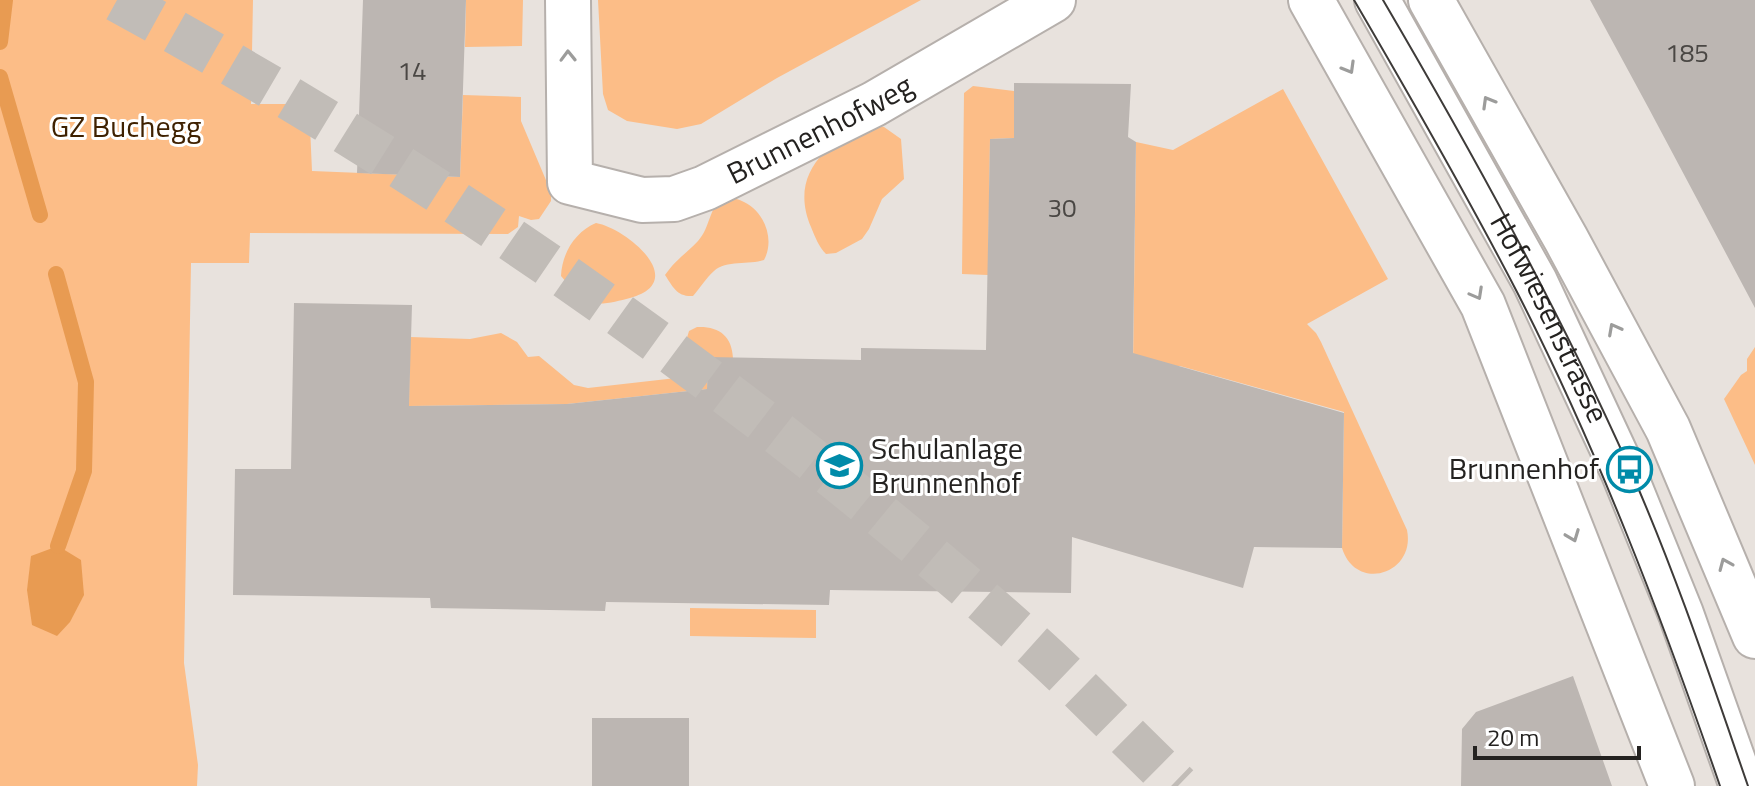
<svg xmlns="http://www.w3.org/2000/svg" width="1755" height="786" font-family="'Titillium Web',sans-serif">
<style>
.green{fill:#fcbd87}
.water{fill:#e89b52}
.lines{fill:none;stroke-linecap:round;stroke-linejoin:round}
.stream{stroke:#e89b52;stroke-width:16}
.building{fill:#bcb6b2}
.minor-tunnel{stroke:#c1bcb7;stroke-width:44;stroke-dasharray:44 22;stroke-linecap:butt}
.minor-casing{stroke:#b6b0ac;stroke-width:48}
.minor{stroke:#fff;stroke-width:44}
.tram{stroke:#3e3b39;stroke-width:2}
.oneway{stroke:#9c9c9b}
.labels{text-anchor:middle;stroke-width:6;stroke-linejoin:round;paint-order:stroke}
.number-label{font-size:26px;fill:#4a4744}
.park-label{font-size:30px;fill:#3f2101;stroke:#fff}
.street-label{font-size:30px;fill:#242220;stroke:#fff}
.poi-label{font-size:30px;fill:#242220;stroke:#fff;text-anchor:start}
</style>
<rect width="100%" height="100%" fill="#e8e2dd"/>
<path class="green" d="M0,0H253L251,104H309L312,171L460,177L463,95L521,97V121L551,192V201L539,219L531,220L519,216L518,227L508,234L250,233L249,263H191L184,663L198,765L197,786H0Z
M466,0H523L522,46L465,47Z
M598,0H921L777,78L701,124L677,129L627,121L608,110L603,94Z
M973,86L1014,91V138L990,139L988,275L962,274L964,93Z
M1283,89L1388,279L1307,324L1316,333L1321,342L1407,530C1416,574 1356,593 1342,548L1344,412L1180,366L1133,367L1136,142L1173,150Z
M870,123L884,127L901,139L904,179L882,199L869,229L862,239L836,253L826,254C819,247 815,237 811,227C789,176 825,142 870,123Z
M724,197C731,198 739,199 744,202C765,212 775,240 764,260C749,265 726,260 714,271C706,278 700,288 693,296C677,297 673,287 665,275C677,258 685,255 698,241C711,227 708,208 724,197Z
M596,223C628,229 690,282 630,298C618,301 605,305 592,303C588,284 587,282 567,283L561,276C562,253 575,232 596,223Z
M697,327C719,326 732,336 733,358H708L707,389L567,404L409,406L410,337L470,339L501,333L517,342L528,357L539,356L574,385L588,388L685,377L686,341L689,331Z
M1755,347V465L1724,399L1741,375L1747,371V359Z
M690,608L816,610V638L690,636Z"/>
<path class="water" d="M58,546L81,560L84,595L70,622L57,636L32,625L27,590L31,556Z"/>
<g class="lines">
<path class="stream" d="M0,42L5,0
M0,77L40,215
M56,274L86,382L84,471L58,546"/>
</g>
<path class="building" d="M363,0H466L460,177L357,173Z
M1590,0H1755V308L1648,107Z
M1014,83L1131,84L1128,137L1136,142L1133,353L1344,413L1342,548L1254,547L1243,588L1072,537L1071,593L830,590L829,605L606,602L605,611L431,608L430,598L233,595L235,469H291L294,303L412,305L409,406L567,404L707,389L708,357L861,360V348L986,350L990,139L1014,138Z
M1573,676L1612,786H1461L1462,729L1476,712Z
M592,718H689V786H592Z"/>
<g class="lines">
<path class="minor-tunnel" d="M117,0C443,177 747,392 1025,638C1078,685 1127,737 1178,786"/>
<defs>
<g id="minor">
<path id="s1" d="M568,0L570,182L642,200L674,199L705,188L874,104L1053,0"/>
<path d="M1311,0L1483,305L1672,786"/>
<path id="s2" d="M1377,0L1535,282L1623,471L1681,614L1742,786"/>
<path d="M1431,0L1566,239L1668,429L1755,636"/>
</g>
</defs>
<use href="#minor" class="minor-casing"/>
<use href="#minor" class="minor"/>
<path class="tram" d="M1354,0C1410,96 1466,193 1517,292C1598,450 1662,618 1720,786
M1383,0C1472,152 1557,306 1629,467C1675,571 1711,679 1748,786"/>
</g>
<defs><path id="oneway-chevron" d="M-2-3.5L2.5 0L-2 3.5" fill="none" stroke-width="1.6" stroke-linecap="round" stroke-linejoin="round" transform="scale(2)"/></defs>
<g class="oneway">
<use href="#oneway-chevron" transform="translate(568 56) rotate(-91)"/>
<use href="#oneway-chevron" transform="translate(1349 68) rotate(60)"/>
<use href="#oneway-chevron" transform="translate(1488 102) rotate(-120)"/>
<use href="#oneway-chevron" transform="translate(1477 294) rotate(61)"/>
<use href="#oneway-chevron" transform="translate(1614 329) rotate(-118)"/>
<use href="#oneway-chevron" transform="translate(1573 536) rotate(69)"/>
<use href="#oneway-chevron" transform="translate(1725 564) rotate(-113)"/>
</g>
<defs>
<symbol id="school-ring" viewBox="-11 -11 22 22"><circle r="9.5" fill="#fff" stroke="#008ba9" stroke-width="1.5"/><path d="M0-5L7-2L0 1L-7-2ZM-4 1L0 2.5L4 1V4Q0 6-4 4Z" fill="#008ba9"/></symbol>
<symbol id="bus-ring" viewBox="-11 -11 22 22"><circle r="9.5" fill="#fff" stroke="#008ba9" stroke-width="1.5"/><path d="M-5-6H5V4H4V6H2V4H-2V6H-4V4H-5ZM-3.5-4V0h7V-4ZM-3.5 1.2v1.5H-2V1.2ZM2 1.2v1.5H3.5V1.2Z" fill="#008ba9"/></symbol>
</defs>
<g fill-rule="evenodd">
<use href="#school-ring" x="814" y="440" width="51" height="51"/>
<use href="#bus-ring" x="1604" y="444" width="51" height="51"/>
</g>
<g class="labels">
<g class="number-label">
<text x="1687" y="62">185</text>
<text x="412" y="80">14</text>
<text x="1062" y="217">30</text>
</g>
<g class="park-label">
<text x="126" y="137">GZ Buchegg</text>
</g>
<g class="street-label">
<text dy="10" stroke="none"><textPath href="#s1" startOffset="450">Brunnenhofweg</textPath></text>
<text dy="10" stroke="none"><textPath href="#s2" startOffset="362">Hofwiesenstrasse</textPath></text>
</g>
<g class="poi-label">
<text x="871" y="459">Schulanlage<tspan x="871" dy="34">Brunnenhof</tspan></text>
<text x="1599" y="479" text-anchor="end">Brunnenhof</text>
</g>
</g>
<path d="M1475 746v12h164v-12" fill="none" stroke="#242220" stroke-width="4"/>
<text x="1487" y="746" font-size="24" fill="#242220" stroke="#ffffff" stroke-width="6" paint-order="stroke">20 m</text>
</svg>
